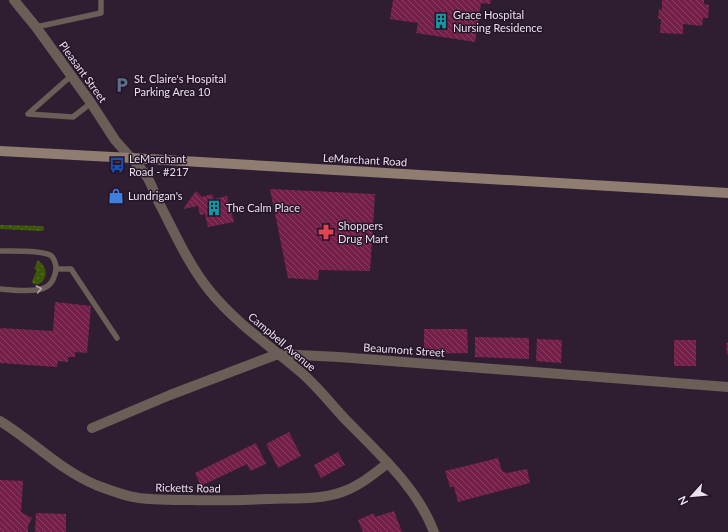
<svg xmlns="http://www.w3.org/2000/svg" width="728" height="532" font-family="Lato,sans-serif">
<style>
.grass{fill:url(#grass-dots)}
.building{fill:url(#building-back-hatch)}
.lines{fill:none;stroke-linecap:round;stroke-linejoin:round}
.service{stroke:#6a5e57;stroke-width:5.5}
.minor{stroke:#6a5e57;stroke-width:10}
.tertiary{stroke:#6a5e57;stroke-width:10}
.secondary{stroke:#907d72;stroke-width:10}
.oneway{stroke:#b1a6aa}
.labels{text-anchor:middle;stroke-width:3;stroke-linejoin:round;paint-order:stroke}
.poi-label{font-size:11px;fill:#ebe0ed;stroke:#251528;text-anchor:start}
.street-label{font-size:11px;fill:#ebe0ed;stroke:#251528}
</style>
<defs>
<pattern id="grass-dots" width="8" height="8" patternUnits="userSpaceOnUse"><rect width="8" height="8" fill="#3d5804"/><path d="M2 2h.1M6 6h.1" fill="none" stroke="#597029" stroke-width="1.8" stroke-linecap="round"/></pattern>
<pattern id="building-back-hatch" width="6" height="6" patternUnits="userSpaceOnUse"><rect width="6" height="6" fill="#731f47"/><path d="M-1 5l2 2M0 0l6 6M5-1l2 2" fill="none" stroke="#873f62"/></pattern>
</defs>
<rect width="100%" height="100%" fill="#2f1e32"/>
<path class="grass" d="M0,225L41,226L44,227V230L41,231L0,229Z
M38,260C46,267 48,273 43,281L39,284H33L32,281L37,270L34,269Z"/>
<path class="building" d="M393,0H491L490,4L481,3L475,42L416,33L418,23L390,19Z
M662,0H704V4L709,5L708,18H703L702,26L683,24V34L660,33L661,19H658L659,9L662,10Z
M270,189L375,194L370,271L319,270L318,280L288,278Z
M196,191L202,197L212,194L214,199L227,196L234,222L208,227L205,214L200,215L198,206L183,209Z
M55,302L91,306L87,353L75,352V357H68V362L58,361L57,367L0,363V328L53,331Z
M424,329H467L468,353L424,354Z
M475,337L529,338V359L475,357Z
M537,339L562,340L561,363L536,361Z
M674,340H696V366H674Z
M726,343H728V354L727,355Z
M289,432L301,456L278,468L266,444Z
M256,443L266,464L250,471L247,464L201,486L195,473Z
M338,452L345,465L321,478L314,465Z
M498,458L502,471L507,473L527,469L530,483L458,502L454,487H450L445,471Z
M0,480L23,481L21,512L32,518L28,526V532H0Z
M394,511L402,532H363L358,520L374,513L375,517Z
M36,513L66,514V532H35Z"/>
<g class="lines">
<path class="service" d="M36,27L101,13V0
M71,76L28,114L73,117L91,103
M0,251C12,251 40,250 50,255C54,257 56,264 56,268C56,275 52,284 46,287C38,293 11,290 0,289
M56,269H71L117,338"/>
<path class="minor" d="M14,0L36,27L91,103L115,140L131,158
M0,421C33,441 60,470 96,485C109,490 125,496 139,498C156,500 173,500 191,500C217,501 243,500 269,499C292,498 320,500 342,492C359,486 374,474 388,463
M92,428L170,395L278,354L339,357L728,387"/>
<path class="tertiary" d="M131,158C136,163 141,168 145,174C151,181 154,193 158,201C174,231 188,264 209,290C234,321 267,344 297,369C315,383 329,402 345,419C378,453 417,487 434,532"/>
<path class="secondary" d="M0,151L131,158L728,193"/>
</g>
<defs><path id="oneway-chevron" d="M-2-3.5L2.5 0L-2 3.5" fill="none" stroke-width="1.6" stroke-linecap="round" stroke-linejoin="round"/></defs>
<use class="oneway" href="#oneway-chevron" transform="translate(39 289) rotate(-11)"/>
<defs>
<symbol id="building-bare" viewBox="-9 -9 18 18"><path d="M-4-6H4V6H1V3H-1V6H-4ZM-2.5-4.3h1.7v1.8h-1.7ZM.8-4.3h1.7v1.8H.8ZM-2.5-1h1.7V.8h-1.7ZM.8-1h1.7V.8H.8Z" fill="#0f9aa8" stroke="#251528" stroke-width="2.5" paint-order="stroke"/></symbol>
<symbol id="parking-bare" viewBox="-9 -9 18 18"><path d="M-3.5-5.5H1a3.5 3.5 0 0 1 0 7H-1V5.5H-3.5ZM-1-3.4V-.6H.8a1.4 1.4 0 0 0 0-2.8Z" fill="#5c6f8a" stroke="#251528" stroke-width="2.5" paint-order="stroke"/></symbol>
<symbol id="bus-bare" viewBox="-9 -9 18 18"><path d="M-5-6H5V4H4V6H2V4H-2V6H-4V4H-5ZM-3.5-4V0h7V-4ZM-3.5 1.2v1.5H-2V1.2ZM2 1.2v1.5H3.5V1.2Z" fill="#1a4fb4" stroke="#251528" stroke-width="2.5" paint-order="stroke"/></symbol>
<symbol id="shop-bare" viewBox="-9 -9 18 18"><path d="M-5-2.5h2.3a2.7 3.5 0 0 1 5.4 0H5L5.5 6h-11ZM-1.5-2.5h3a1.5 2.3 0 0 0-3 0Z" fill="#3f7fe0" stroke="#251528" stroke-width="2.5" paint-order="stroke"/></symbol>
<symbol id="pharmacy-bare" viewBox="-9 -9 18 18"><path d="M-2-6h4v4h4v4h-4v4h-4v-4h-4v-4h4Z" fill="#e0444e" stroke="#251528" stroke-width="2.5" paint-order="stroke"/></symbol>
</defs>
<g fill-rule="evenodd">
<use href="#building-bare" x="430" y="10" width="22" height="22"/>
<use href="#parking-bare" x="111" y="74" width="22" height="22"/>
<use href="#bus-bare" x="106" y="154" width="22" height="22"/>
<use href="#shop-bare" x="105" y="185" width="22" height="22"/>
<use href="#building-bare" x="203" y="197" width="22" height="22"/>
<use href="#pharmacy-bare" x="315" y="221" width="22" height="22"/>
</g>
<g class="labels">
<g class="poi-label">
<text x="453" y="19">Grace Hospital<tspan x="453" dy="13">Nursing Residence</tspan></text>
<text x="134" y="83">St. Claire's Hospital<tspan x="134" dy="13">Parking Area 10</tspan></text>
<text x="129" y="163">LeMarchant<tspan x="129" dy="13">Road - #217</tspan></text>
<text x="128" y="200">Lundrigan's</text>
<text x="226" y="212">The Calm Place</text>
<text x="338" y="230">Shoppers<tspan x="338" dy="13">Drug Mart</tspan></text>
</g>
<g class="street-label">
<text transform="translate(83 72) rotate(54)" y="4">Pleasant Street</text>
<text transform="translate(365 160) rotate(3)" y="4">LeMarchant Road</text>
<text transform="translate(282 342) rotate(40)" y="4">Campbell Avenue</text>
<text transform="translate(404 350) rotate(4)" y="4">Beaumont Street</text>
<text transform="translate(188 488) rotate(1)" y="4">Ricketts Road</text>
</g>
</g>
<g transform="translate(692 496) rotate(243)" stroke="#251528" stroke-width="3" paint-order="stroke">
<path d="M0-3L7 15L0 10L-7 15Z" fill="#ebe0ed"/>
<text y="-6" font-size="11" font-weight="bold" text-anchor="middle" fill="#ebe0ed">N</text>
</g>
</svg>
